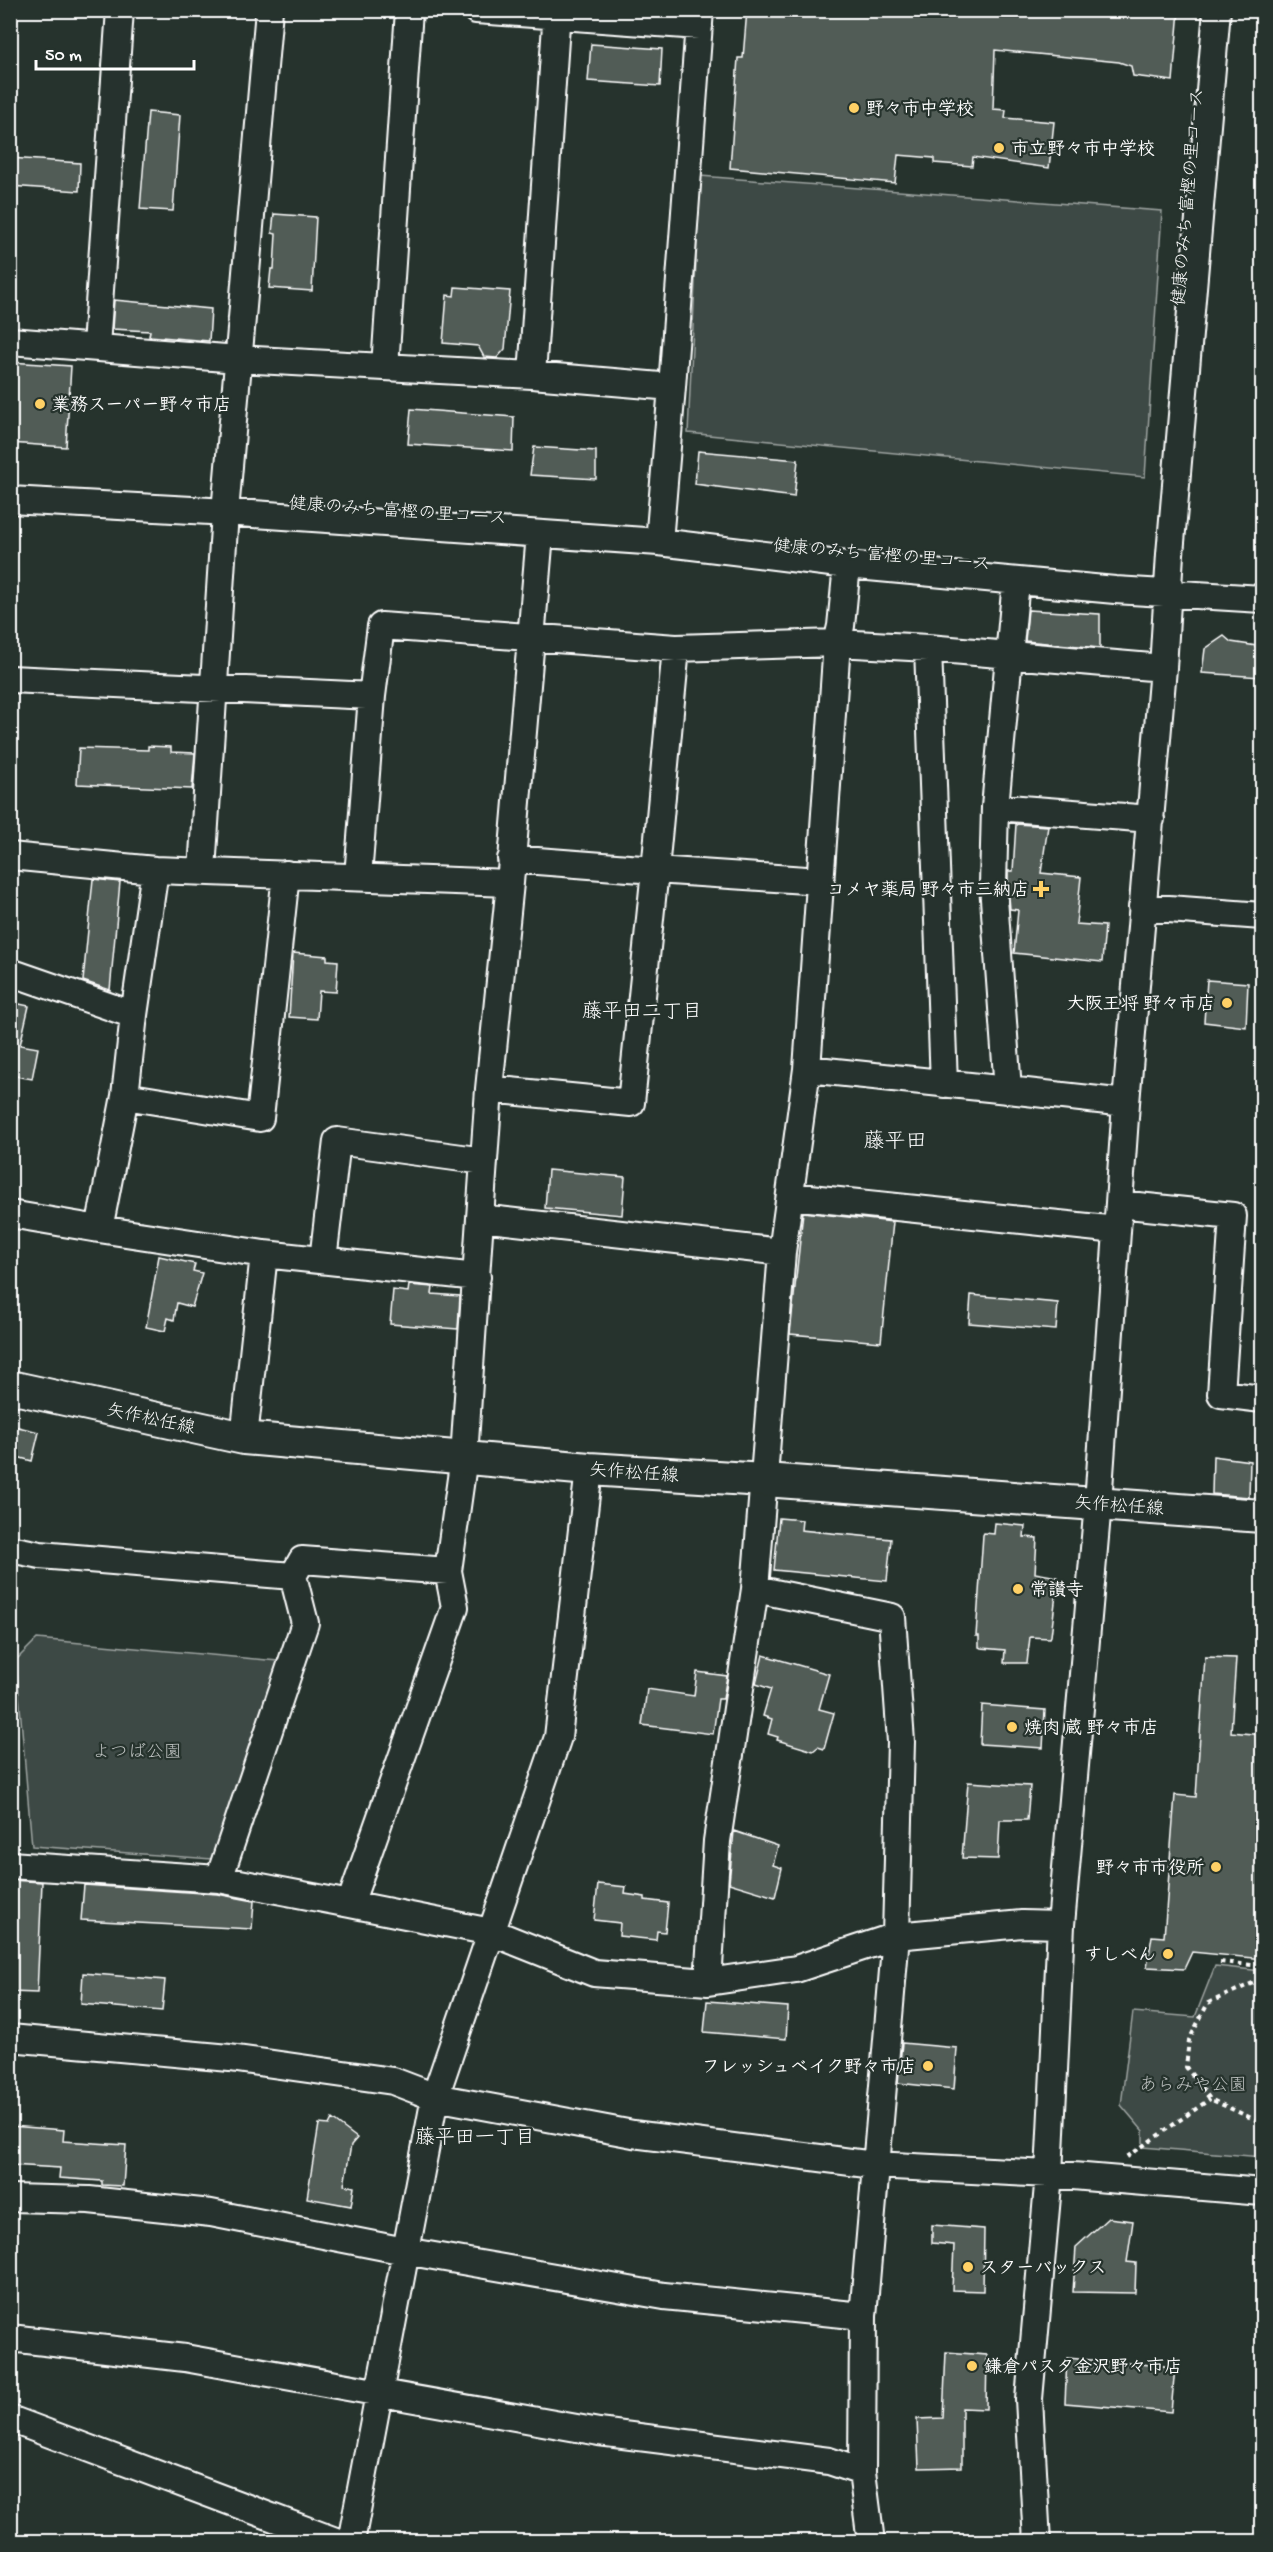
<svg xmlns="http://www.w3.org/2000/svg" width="1273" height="2552" font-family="'Gochi Hand','Klee One',sans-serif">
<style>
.green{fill:#3e4944;stroke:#9ea4a2;stroke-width:1.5}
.building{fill:#515c57;stroke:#fff;stroke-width:1.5}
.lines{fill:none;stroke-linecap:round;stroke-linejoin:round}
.minor-casing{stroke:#fff;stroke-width:30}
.major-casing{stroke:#fff;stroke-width:36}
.path{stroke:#fff;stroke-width:4;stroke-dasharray:4.5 4.5;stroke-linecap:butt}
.minor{stroke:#26332d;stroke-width:26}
.major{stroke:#26332d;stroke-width:32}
.poi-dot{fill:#ffd166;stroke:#26332d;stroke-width:2}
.labels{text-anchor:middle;stroke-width:4.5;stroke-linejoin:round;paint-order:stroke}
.poi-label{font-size:18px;font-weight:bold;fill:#fff;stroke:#26332d;text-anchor:start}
.street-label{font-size:18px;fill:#fff;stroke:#26332d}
.park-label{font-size:18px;fill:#bbbfbe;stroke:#26332d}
.neighbourhood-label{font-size:20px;fill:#fff;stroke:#26332d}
.quarter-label{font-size:21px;fill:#fff;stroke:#26332d}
</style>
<rect width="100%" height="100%" fill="#26332d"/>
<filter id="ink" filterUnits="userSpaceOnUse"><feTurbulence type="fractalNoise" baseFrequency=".0167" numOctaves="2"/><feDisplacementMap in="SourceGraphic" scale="12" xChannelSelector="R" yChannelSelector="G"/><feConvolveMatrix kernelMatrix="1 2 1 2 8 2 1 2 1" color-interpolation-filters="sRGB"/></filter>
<g filter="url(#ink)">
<path class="green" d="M700,176L1162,211L1145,477L688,433Z
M37,1639L278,1661L212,1859L32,1846L16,1660Z
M1215,1966L1262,1971V2157L1143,2147V2131L1121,2105L1133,2012L1195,2017Z"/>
<path class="building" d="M747,10H1109L1137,13V10H1179L1173,81L1133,76L1131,66L1119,62L995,50L993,109L1006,110L1005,118L1054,122L1049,168L973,157L972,166L934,163V158L898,155L895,183L730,168L738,58H743Z
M591,44L662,49L660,86L588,81Z
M148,112L180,115L173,211L140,209Z
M10,158L80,163L79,191L10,186Z
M274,214L316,217L312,291L269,288L271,269H274L276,234L272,233Z
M455,287L510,291L505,349L497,358L484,357L478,346L443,343L447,295L454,296Z
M114,300L211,309L209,341L149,336L150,331L112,329Z
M10,362L71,366L66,447L10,443Z
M411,409L514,417L513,451L408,444Z
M534,447L596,451V479L530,475Z
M698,451L798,460L794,497L695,484Z
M1028,610L1100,614V648L1025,641Z
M1224,636L1231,642L1263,647L1261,677L1202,673L1205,649Z
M148,746L171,747V752L195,753L192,789L77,784L79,748L148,750Z
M1016,824L1048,826L1041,873L1081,877L1076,924L1105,926L1102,962L1014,953L1018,910L1010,909L1008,885V871H1013Z
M93,879L120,882L110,990L83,981Z
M293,953L327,956V960L338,961L336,992L319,991L317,1019L289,1017Z
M1207,980L1248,983L1246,1027L1204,1022Z
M10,1002L29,1006L20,1045L38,1048L32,1079L10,1075Z
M548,1170L625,1177L622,1215L545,1208Z
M803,1212L893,1222L881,1342L790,1334Z
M159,1256L195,1264L193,1271L202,1273L192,1307L177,1303L174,1320L168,1318L165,1331L146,1327Z
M409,1285L433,1287L432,1294L460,1296L458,1329L390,1324L393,1290L408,1292Z
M971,1295L1058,1303L1056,1330L969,1323Z
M10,1425L39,1432L32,1461L10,1455Z
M1213,1456L1250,1461L1249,1497L1212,1494Z
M779,1518L802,1520L801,1530L891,1539L887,1581L774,1570Z
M995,1523L1025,1526L1024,1537L1037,1538L1035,1573L1058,1577L1051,1636L1050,1638L1030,1637L1027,1663H1004L1005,1650L981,1648L979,1647V1636H976L983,1535L984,1533L994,1534Z
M763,1655L829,1674L819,1709L834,1713L824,1749L818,1747L813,1751L777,1740L778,1737L768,1734L772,1719L763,1716L771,1689L756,1684Z
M1205,1657L1236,1658L1231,1732L1263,1735V1959L1192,1952L1184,1969L1147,1967L1152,1936L1164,1937L1175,1795L1196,1797Z
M697,1672L727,1676L723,1699H718L713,1734L642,1725L647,1689L694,1696Z
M982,1705L1045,1710L1043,1748L980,1744Z
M968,1782L1030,1786L1027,1820H1000L998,1859L962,1858Z
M734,1831L778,1846L773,1865L782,1868L775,1897L729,1883Z
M10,1880L42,1882L37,1993L10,1992Z
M598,1884L626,1887L625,1894L645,1897V1900L668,1903L665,1932L657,1931L656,1940L619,1936L620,1923L594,1920Z
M84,1885L217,1894L254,1901L252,1929L81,1920Z
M83,1973L165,1980L162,2011L81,2004Z
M707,2001L788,2007L786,2039L704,2032Z
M902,2043L957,2048L954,2089L898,2083Z
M332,2119L357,2138L351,2145L344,2185L354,2187L351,2206L307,2198L319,2124L329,2125Z
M10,2126L64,2130L63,2141L126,2145L123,2186L102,2185V2181L59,2178L60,2168L10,2165Z
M1108,2218L1133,2221L1127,2262L1136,2263L1135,2293L1073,2292L1076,2247Z
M932,2225L984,2229L983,2291L952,2290L954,2245L932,2243Z
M946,2352L987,2355L986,2409L962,2408V2467L919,2468L917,2419L943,2418Z
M1067,2358L1175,2367L1171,2412L1065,2403Z"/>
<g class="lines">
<defs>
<path id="minor" d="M476,10L699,26
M10,341L238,359L532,375L672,387L659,542
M96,346L120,10
M385,367L409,10
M532,375L557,10
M672,387L700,10
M10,500L210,511L659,542L847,565L1115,590L1262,599
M928,648L944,1084
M10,679L372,696
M995,807L1016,581
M10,856L155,870L510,883
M511,859L655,870L676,648
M202,871L225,512L269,10
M358,877L372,696L381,626L676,648L837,643L928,648L1163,668
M1142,907L1262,916
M10,972L134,1015L125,1096L99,1229L264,1254L477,1277
M134,1015L155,870
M807,1069L1008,1090
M489,1089L631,1103L655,870L821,881
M125,1096L260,1118L286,874
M1126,1103L1008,1090L993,885L995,807L1151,819
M791,1196L1117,1230
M1119,1204L1233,1216L1221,1394L1262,1399
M10,1214L99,1229
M480,1218L489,1089L510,883L540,534
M323,1260L337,1141L484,1161
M244,1438L264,1254
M10,1549L40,1555L293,1576L302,1560L448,1571
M755,1589L892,1617L901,1742L896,1936L863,2316L862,2472L871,2542
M10,1865L219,1879L350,1904L455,1607L448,1571L464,1457L480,1218L782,1252
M219,1879L305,1623L293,1576
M350,1904L491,1932L594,1973L708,1982L796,1969L896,1936L1022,1924L1061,1925
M708,1982L717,1841L755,1589L782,1252L807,1069L837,643L841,626L847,565
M10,2038L230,2058L393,2081L435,2097L633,2134L874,2165L1049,2174L1262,2192
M10,2198L89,2200L211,2213L405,2251L664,2296L863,2316
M10,2338L185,2358L599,2432L829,2461L862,2472
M10,2419L338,2542
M351,2542L435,2097L558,1737L589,1469
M1037,2542L1029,2399L1049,2174L1061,1925L1098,1503L1126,1103L1163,668L1170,554L1217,10"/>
<path id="major" d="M10,1387L244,1438L589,1469L764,1480L1262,1516"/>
</defs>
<use href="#minor" class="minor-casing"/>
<use href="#major" class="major-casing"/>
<path class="path" d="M1220,1962L1262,1966
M1262,1982H1255L1208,2003L1189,2040L1186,2067L1210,2099L1262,2123
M1127,2157L1210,2099"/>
<use href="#minor" class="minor"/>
<use href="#major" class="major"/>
</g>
</g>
<g class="poi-dot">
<circle cx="854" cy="108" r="6"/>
<circle cx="999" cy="148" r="6"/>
<circle cx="40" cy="404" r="6"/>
<path d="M1038 880h6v6h6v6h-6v6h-6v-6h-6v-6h6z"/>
<circle cx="1227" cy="1003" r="6"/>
<circle cx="1018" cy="1589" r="6"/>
<circle cx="1012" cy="1727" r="6"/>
<circle cx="1216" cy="1867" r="6"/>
<circle cx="1168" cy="1954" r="6"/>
<circle cx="928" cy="2066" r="6"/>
<circle cx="968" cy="2267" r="6"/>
<circle cx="972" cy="2366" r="6"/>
</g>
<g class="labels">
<g class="poi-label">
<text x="866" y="114">野々市中学校</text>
<text x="1011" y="154">市立野々市中学校</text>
<text x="52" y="410">業務スーパー野々市店</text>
<text x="1029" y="895" text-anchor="end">コメヤ薬局 野々市三納店</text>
<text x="1215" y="1009" text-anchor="end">大阪王将 野々市店</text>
<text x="1030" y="1595">常讃寺</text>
<text x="1024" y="1733">焼肉 蔵 野々市店</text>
<text x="1204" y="1873" text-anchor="end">野々市市役所</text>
<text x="1156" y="1960" text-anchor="end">すしべん</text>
<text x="916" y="2072" text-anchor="end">フレッシュベイク野々市店</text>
<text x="980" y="2273">スターバックス</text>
<text x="984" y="2372">鎌倉パスタ金沢野々市店</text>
</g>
<g class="street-label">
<text transform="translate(1187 197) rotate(-85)" y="6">健康のみち 富樫の里コース</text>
<text transform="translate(398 510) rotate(4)" y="6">健康のみち 富樫の里コース</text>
<text transform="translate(882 554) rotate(5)" y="6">健康のみち 富樫の里コース</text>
<text transform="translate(151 1418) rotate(12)" y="6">矢作松任線</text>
<text transform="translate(634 1472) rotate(4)" y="6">矢作松任線</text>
<text transform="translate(1119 1505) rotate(4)" y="6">矢作松任線</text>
</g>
<g class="park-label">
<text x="137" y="1757">よつば公園</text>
<text x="1193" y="2090">あらみや公園</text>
</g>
<g class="neighbourhood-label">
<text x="642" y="1017">藤平田二丁目</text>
<text x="475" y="2143">藤平田一丁目</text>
</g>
<g class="quarter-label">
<text x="895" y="1147">藤平田</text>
</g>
</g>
<rect width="1273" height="2552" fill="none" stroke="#26332d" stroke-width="36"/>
<rect x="18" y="18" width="1237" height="2516" fill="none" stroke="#fff" stroke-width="2" filter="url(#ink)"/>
<path d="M36 60v9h158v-9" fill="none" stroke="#ffffff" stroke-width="3"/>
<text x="45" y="60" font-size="18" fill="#ffffff" stroke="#26332d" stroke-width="4.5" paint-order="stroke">50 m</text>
</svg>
